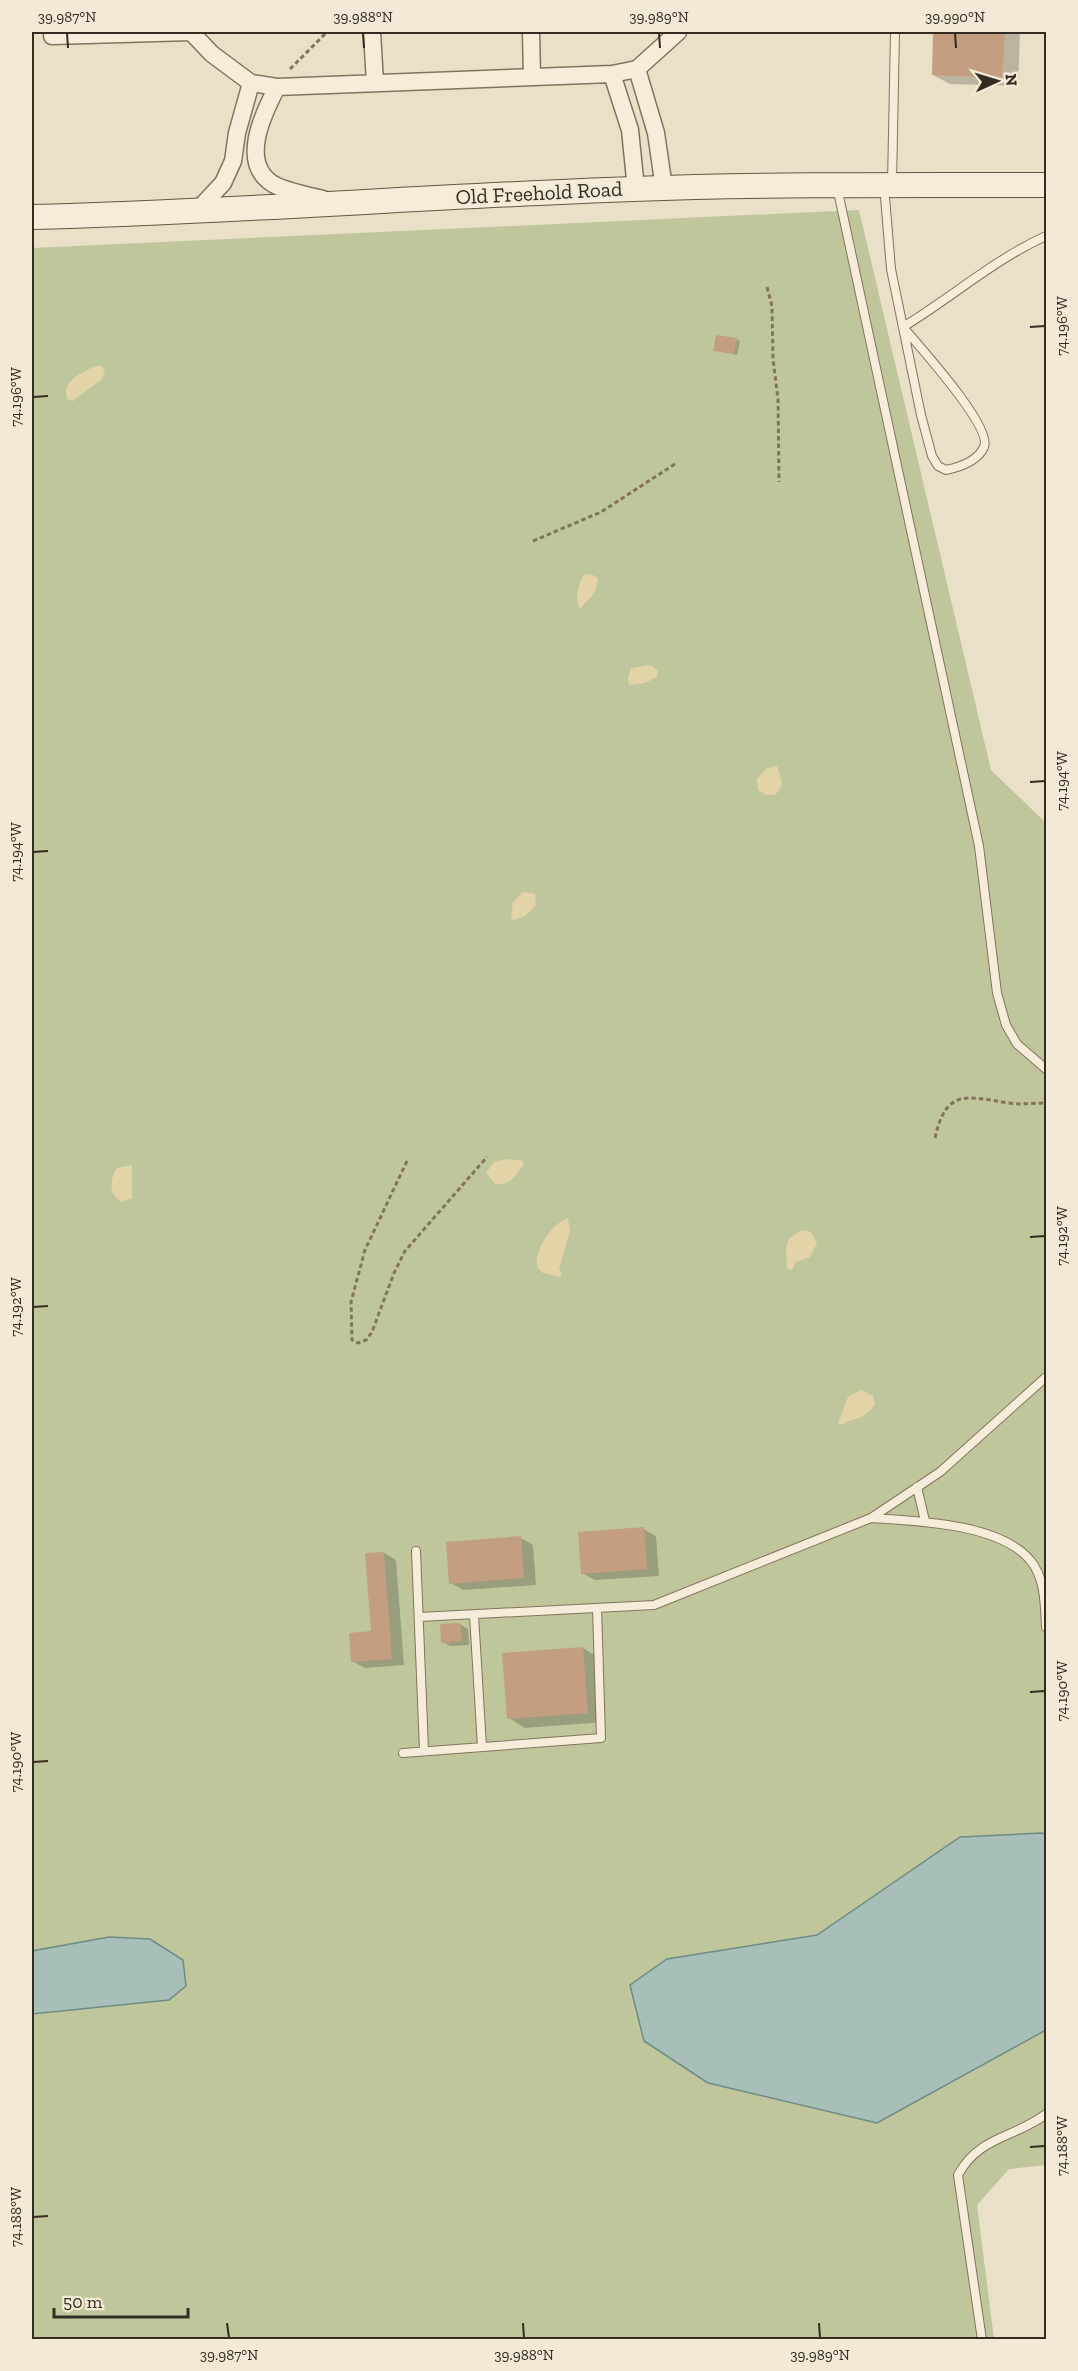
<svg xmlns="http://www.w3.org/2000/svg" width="1078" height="2371" font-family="'Zilla Slab',serif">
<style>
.green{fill:#c0c69c}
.sand{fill:#e2d4a7}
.water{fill:#a8beb8;stroke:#6f8b85;stroke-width:1.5}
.shadow{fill:#0003}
.building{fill:#c39e81}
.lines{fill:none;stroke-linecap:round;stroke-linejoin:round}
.lane-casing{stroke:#83735e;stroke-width:10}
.street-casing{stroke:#83735e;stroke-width:19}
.secondary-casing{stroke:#655441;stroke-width:26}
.path{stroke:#83735e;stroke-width:3;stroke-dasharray:4.5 3;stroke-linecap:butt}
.lane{stroke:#f5edd9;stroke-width:8}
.street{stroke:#f5edd9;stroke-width:16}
.secondary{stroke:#f5edd9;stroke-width:24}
.ticks{fill:none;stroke:#352b20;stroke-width:2}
.labels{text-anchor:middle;stroke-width:4.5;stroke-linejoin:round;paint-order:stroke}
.street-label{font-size:21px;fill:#352b20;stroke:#f2ead6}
.neatline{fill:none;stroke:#352b20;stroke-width:2}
.ticks-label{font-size:15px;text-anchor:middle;fill:#352b20}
</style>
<rect width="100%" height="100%" fill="#e9e0c7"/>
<path class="green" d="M859,210L991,770L1046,823V2165L1009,2169L977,2205L994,2339H32V248Z"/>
<path class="sand" d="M95,366H101L105,370L102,379L73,401L67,399C61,380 81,374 95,366Z
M591,574L598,578C597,594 589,599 580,609C574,599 578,585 584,575Z
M651,665L658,671L657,677L645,683L629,685L628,678L631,668Z
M774,766L778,767C780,780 786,784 775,795H766L758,790L757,779L766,769Z
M523,892L535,894L536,905L525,916L514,920L511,918L513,902Z
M505,1159L523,1161L524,1164C514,1176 513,1185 495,1184L486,1173L494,1162Z
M132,1165V1198L122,1202C109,1196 109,1179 117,1168Z
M568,1218L570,1231L559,1269L562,1273L560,1277L543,1273L537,1267C535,1248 551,1225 568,1218Z
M802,1230L811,1232L817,1243L810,1257L796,1262L792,1270L787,1268L786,1248L789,1238Z
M861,1390L873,1396L875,1404C864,1422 854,1416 842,1425L838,1423L848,1397Z"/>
<path class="water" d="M1041,1833L1046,1834V2030L877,2123L708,2083L644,2041L630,1985L667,1959L817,1935L960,1837Z
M109,1937L150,1939L183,1960L186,1986L169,2000L32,2014V1951Z"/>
<path class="shadow" d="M933,32H1020L1018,86L950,84L933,75Z
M736,339L740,341L737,355L715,350Z
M643,1529L656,1536L659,1576L595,1580L582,1573Z
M521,1538L533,1545L536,1585L463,1590L451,1583Z
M384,1553L396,1560L404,1665L365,1668L352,1661L372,1633L367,1555Z
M460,1624L468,1629L469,1645L450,1646L443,1642Z
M583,1648L599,1658L604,1722L525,1728L509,1718Z"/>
<path class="building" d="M933,32H1005L1002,78L932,75Z
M716,335L737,338L734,354L713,351Z
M644,1527L647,1569L581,1574L578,1532Z
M521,1536L524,1578L449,1584L446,1542Z
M384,1552L392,1659L351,1662L349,1633L371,1631L365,1553Z
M460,1623L462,1641L441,1643L440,1624Z
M583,1647L588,1713L507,1719L502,1653Z"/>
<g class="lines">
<defs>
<path id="lane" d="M892,184L895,32
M884,185L891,269L921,415L932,456L938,466L946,470C960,467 978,461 984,447C993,427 918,345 903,327
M837,187L979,846L997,993L1006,1025L1017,1044L1046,1069
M903,327C951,298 995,259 1046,236
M917,1487L925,1521
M871,1518C915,1521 999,1523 1030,1560C1045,1577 1045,1605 1046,1627
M416,1551L424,1751
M474,1615L482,1747
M419,1617L654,1605L871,1518L940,1472L1046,1377
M403,1753L601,1738L597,1608
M982,2340L958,2175C979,2136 1015,2138 1046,2114"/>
<path id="street" d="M191,32L212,54L251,83L277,87L612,74L637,69L678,32
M372,32L375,83
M531,32L532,77
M52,36L191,32
M637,69L656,133L664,188
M612,74L630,130L636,189
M277,87C263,114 239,163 273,184C287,192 308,195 323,199
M195,213L223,183L233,161L237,133L251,83"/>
<path id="secondary" d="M32,217C232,212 432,196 633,189C771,184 909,185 1046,185"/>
</defs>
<use href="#lane" class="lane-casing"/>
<use href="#street" class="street-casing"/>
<use href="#secondary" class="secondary-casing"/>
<path class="path" d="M290,69L327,32
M767,287L772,306L773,359L778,399L779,482
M533,541L601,512L675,464
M935,1138C946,1087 968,1097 1009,1103C1021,1105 1034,1103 1046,1103
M407,1161L365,1250L351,1302L352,1340L358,1343L366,1340L372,1332L394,1273L405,1251L487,1157"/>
<use href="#lane" class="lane"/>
<use href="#street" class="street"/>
<use href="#secondary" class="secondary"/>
</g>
<path class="ticks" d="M67,33L68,48M363,33L364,48M659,33L660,48M955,33L956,48M1030,327L1045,326M33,397L48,396M1030,782L1045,781M33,852L48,851M1030,1237L1045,1236M33,1307L48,1306M1030,1692L1045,1691M33,1762L48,1761M1030,2147L1045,2146M33,2217L48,2216M227,2323L229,2338M523,2323L524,2338M819,2323L820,2338"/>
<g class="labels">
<g class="street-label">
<text transform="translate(539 193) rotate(-3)" y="7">Old Freehold Road</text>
</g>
</g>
<rect width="1078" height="2371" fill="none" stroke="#f2ead6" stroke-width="66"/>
<g transform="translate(997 81) rotate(86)" stroke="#f2ead6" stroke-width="4.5" paint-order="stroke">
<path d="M0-4.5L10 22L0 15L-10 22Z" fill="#352b20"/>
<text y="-9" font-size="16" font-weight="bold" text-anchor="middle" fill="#352b20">N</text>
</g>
<path d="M54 2308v9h134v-9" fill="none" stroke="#352b20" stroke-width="3"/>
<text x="63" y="2308" font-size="18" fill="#352b20" stroke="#f2ead6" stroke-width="4.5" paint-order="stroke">50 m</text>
<rect x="33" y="33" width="1012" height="2305" class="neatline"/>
<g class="ticks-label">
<text x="67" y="22">39.987°N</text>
<text x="363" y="22">39.988°N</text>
<text x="659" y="22">39.989°N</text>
<text x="955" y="22">39.990°N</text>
<text transform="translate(1062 326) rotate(-90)" y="5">74.196°W</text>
<text transform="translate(16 397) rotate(-90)" y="5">74.196°W</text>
<text transform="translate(1062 781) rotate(-90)" y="5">74.194°W</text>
<text transform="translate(16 852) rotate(-90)" y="5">74.194°W</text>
<text transform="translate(1062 1236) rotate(-90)" y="5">74.192°W</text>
<text transform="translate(16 1307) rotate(-90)" y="5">74.192°W</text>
<text transform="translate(1062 1691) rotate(-90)" y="5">74.190°W</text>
<text transform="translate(16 1762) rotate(-90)" y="5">74.190°W</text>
<text transform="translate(1062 2146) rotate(-90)" y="5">74.188°W</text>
<text transform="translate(16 2217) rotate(-90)" y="5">74.188°W</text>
<text x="229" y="2360">39.987°N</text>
<text x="524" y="2360">39.988°N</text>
<text x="820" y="2360">39.989°N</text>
</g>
</svg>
